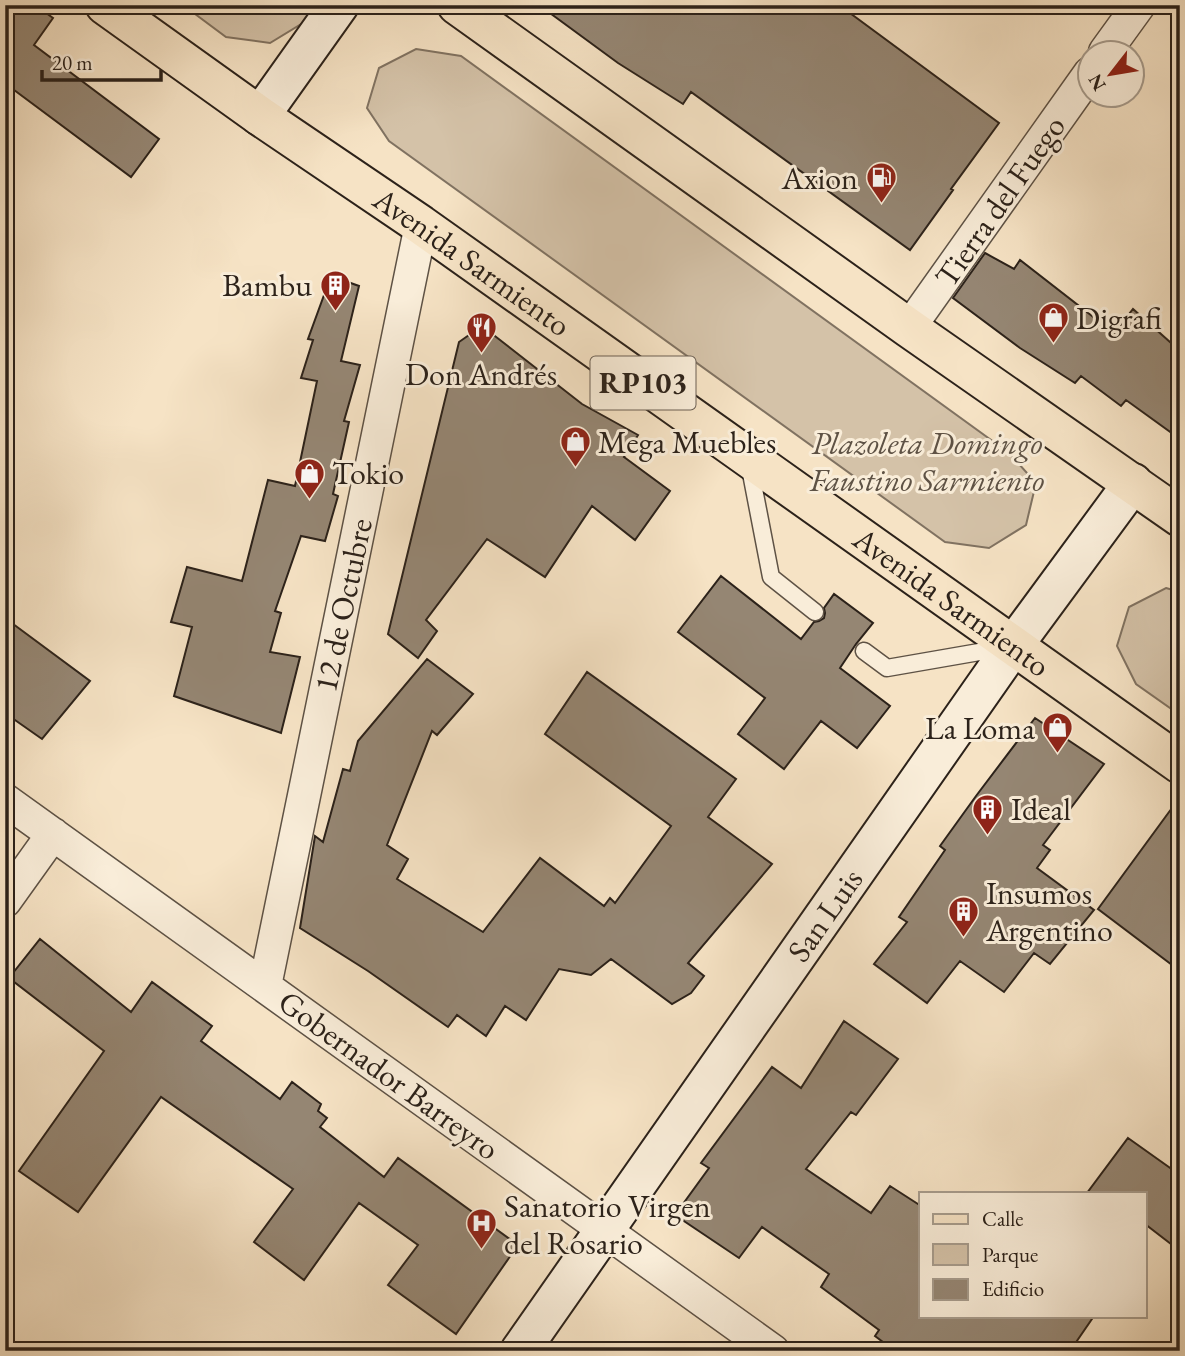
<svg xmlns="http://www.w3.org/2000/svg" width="1185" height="1356" font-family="'EB Garamond',serif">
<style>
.green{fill:#d4c2a8;stroke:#807261;stroke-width:2}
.building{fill:#958673;stroke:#2c221a;stroke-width:2}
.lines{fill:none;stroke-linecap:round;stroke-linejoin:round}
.lane-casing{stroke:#5e5245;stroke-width:19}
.street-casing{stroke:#5e5245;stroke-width:35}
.secondary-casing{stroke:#2c221a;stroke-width:42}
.primary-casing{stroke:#2c221a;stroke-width:42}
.lane{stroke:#f9edd9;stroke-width:16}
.street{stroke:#f9edd9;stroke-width:32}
.secondary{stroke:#f9edd9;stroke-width:38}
.primary{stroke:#f6e3c5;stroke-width:38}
.labels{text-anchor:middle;stroke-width:6;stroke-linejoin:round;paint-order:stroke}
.shield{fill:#f9edd9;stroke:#6a5f53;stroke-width:2}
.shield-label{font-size:30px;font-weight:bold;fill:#2c221a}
.poi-label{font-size:32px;fill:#2c221a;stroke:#f9edd9;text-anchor:start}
.street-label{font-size:32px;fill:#2c221a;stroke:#f9edd9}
.park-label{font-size:32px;font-style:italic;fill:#5e5245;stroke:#f9edd9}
</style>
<rect width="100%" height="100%" fill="#f6e3c5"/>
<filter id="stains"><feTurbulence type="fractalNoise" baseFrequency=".00286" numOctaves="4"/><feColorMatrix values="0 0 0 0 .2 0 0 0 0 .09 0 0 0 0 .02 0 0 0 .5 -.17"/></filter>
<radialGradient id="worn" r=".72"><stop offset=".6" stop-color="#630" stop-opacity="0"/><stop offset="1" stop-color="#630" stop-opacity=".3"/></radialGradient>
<path class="green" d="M183,5H310L306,21L270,43L226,37Z
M416,49L461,56L1009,453L1036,483L1026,525L989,548L945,542L389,141L367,108L379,68Z
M1166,588L1180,592V715L1136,684L1117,646L1129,607Z"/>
<path class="building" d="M5,5H35L53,18L34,45L159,139L131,177L6,84L5,86Z
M539,5H839L999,123L951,189L953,190L910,250L691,92L683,104L618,63Z
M985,253L1014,269L1020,260L1114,333L1133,309L1180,351V439L1126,400L1121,406L1081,376L1075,383L1020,348L953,298Z
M331,276L359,286L341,361L360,365L344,421L349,422L333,494L338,496L325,541L301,536L275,611L281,613L270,652L300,657L281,733L174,696L192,627L171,622L187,567L242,581L268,480L295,486L317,381L301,378L313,340L308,339Z
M482,326L582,404L638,435L624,457L670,491L635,540L592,506L545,577L487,539L426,620L437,631L418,658L388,634L459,342Z
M721,576L801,639L814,622L819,621L824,618L825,613L824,608L834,594L873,623L856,644L840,668L890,706L857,748L821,721L784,769L738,734L765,698L678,632Z
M5,618L90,681L42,739L5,713Z
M427,659L473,694L437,735L432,731L387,845L408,859L397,879L483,932L540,858L604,906L610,898L615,903L671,826L545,734L587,672L736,779L708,817L772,864L688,963L704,976L691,993L672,1004L611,959L591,975L559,969L526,1020L505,1006L486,1036L457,1015L448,1027L368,971L300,928L315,836L323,842L343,769L350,771L358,741Z
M1035,718L1104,764L1043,845L1050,850L1037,868L1094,910L1050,964L1034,953L1004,992L960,961L927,1003L874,964L907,922L899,917L945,850L940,846L976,796Z
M1180,797V971L1098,909Z
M40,939L131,1012L152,982L212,1026L201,1041L280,1099L292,1082L321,1104L318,1111L327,1118L320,1127L384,1177L398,1158L518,1245L456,1334L388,1285L418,1245L359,1203L304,1280L254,1242L293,1189L161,1097L78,1212L19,1171L104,1051L9,978Z
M844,1021L898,1059L856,1115L851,1112L806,1169L871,1213L890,1186L921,1206V1316H1094L1070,1351H895L875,1336L879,1330L821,1287L829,1274L762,1227L739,1258L675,1215L709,1168L701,1163L772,1067L801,1088Z
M1128,1138L1180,1175V1251L1145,1224V1193H1087Z"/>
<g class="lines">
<defs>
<path id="lane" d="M749,463L771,577L815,612
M864,651L887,668L1008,647"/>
<path id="street" d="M1105,52L1139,5
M909,328L1090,73
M5,800L773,1351
M5,901L53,834
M265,986L421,225"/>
<g id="secondary">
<path d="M260,116L339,5"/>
<path id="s1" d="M520,1351L1013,646L1133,483"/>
</g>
<g id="primary">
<path id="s2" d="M105,5L260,116L421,225L1180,764"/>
<path d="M457,5L909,328L1180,517"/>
</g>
</defs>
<use href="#lane" class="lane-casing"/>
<use href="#street" class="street-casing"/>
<use href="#secondary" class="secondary-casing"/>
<use href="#primary" class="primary-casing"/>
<use href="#lane" class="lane"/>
<use href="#street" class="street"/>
<use href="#secondary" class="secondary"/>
<use href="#primary" class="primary"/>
</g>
<defs>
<symbol id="fuel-pin" viewBox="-11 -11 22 30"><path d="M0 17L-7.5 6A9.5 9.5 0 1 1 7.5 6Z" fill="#8f2418" stroke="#f9edd9"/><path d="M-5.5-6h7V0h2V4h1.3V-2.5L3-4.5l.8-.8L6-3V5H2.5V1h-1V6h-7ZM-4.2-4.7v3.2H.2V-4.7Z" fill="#fff"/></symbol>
<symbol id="building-pin" viewBox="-11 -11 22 30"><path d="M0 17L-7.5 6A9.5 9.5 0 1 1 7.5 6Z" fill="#8f2418" stroke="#f9edd9"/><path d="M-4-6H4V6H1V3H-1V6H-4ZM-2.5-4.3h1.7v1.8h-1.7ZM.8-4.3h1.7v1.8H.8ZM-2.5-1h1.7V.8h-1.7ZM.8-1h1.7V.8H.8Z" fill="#fff"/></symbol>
<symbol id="shop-pin" viewBox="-11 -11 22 30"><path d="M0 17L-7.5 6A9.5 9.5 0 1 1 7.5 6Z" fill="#8f2418" stroke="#f9edd9"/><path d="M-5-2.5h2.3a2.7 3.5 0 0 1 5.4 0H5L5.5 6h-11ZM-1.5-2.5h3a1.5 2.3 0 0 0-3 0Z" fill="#fff"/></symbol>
<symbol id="restaurant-pin" viewBox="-11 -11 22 30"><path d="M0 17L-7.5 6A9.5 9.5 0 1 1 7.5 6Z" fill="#8f2418" stroke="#f9edd9"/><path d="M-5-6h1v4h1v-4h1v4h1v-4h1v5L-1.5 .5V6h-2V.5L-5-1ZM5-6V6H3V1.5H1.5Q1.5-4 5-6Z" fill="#fff"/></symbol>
<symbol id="hospital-pin" viewBox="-11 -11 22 30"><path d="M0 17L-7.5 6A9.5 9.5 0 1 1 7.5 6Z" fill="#8f2418" stroke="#f9edd9"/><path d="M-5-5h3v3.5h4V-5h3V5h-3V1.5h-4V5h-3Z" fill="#fff"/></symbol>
</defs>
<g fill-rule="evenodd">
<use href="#fuel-pin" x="864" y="160" width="35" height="47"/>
<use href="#building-pin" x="318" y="268" width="35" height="47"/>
<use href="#shop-pin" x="1036" y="300" width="35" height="47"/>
<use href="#restaurant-pin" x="464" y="310" width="35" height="47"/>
<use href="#shop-pin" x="558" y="424" width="35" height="47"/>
<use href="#shop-pin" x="292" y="456" width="35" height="47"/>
<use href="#shop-pin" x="1040" y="710" width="35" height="47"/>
<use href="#building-pin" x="970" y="792" width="35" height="47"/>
<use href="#building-pin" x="946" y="894" width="35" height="47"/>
<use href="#hospital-pin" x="464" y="1206" width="35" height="47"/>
</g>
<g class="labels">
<rect class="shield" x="590.5" y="356.5" width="105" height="53" rx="5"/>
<g class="shield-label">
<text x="643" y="393">RP103</text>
</g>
<g class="poi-label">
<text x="858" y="189" text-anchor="end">Axion</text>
<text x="312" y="296" text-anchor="end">Bambu</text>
<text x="1076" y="329">Digrafi</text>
<text x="481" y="385" text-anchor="middle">Don Andrés</text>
<text x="598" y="453">Mega Muebles</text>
<text x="332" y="484">Tokio</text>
<text x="1035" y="739" text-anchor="end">La Loma</text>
<text x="1011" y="820">Ideal</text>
<text x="986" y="904">Insumos<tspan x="986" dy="37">Argentino</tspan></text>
<text x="504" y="1217">Sanatorio Virgen<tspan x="504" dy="37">del Rosario</tspan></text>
</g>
<g class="street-label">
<text transform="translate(1000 201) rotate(-55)" y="11">Tierra del Fuego</text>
<text dy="11" stroke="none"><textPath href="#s2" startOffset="448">Avenida Sarmiento</textPath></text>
<text dy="11" stroke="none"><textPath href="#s2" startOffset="1036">Avenida Sarmiento</textPath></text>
<text transform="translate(343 605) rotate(-78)" y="11">12 de Octubre</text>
<text dy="11" stroke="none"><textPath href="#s1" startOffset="532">San Luis</textPath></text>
<text transform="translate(389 1075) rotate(36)" y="11">Gobernador Barreyro</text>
</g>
<g class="park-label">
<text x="927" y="454">Plazoleta Domingo<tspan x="927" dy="37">Faustino Sarmiento</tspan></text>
</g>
</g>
<rect width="1185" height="1356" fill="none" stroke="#f6e3c5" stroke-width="28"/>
<rect x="7" y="7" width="1171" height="1342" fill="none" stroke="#2c221a" stroke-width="3.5"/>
<rect x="14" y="14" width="1157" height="1328" fill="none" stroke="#2c221a" stroke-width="2"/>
<rect x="919" y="1192" width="228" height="126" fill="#f9edd9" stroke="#a79c8d" stroke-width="2"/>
<rect x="933" y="1214" width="35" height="10" fill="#f6e3c5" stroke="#a79c8d" stroke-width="2"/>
<text x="982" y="1226" font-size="21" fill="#2c221a">Calle</text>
<rect x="933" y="1244" width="35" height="21" fill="#d4c2a8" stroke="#a79c8d" stroke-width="2"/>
<text x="982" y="1262" font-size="21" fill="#2c221a">Parque</text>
<rect x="933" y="1279" width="35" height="21" fill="#958673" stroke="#a79c8d" stroke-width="2"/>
<text x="982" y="1296" font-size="21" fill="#2c221a">Edificio</text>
<g transform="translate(1111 74) rotate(239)"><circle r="33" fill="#f9edd9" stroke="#a79c8d" stroke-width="2"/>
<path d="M0-5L12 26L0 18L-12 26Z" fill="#8f2418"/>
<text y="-10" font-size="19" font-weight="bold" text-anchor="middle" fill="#2c221a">N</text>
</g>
<path d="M42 70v10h119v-10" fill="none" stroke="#2c221a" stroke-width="3.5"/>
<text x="52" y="70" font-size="21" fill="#2c221a" stroke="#f9edd9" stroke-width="5" paint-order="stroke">20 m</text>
<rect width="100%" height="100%" filter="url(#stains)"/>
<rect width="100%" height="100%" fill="url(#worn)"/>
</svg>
